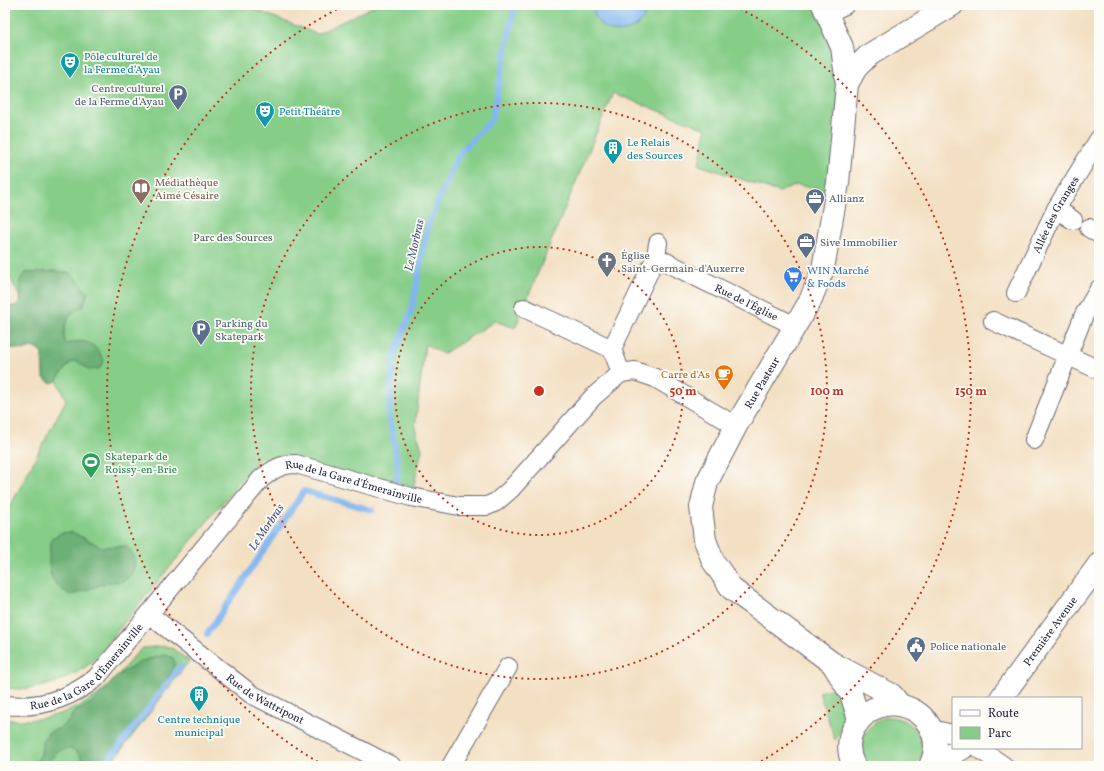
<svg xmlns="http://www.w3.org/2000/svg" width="1104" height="771" font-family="Vollkorn,serif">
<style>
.green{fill:#86cd88;stroke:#547862}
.forest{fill:#6cb074;stroke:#476958}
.water{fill:#81b6ef;stroke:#526c95}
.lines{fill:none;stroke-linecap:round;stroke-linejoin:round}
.stream{stroke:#81b6ef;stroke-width:6}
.street-casing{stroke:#6b646b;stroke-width:20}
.secondary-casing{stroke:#6b646b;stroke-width:24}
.primary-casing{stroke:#6b646b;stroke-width:24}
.street{stroke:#fff;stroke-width:18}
.secondary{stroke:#fff;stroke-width:22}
.primary{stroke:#fff;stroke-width:22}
.ring{fill:none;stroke:#c8321e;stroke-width:2;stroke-dasharray:2 4}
.labels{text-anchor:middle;stroke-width:3.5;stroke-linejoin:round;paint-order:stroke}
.culture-label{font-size:11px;fill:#0d838f;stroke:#fdfcf7;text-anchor:start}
.service-label{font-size:11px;fill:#4e5e75;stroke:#fdfcf7;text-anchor:start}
.education-label{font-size:11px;fill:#785e54;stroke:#fdfcf7;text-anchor:start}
.street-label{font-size:11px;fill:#22223b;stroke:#fdfcf7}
.park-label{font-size:11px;fill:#455e56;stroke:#fdfcf7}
.worship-label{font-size:11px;fill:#5b616d;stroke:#fdfcf7;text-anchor:start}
.shop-label{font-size:11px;fill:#366cbe;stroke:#fdfcf7;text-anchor:start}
.food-label{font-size:11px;fill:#c56008;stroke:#fdfcf7;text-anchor:end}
.leisure-label{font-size:11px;fill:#27864d;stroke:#fdfcf7;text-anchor:start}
.water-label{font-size:12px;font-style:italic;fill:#43567a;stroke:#fdfcf7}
.centre{fill:#c8321e;stroke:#fdfcf7;stroke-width:2}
.ring-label{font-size:12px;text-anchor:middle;font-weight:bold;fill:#c8321e;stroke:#fdfcf7;stroke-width:3.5;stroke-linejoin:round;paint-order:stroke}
</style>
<rect width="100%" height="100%" fill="#fdfcf7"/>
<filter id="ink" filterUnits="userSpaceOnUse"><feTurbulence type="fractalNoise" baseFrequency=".025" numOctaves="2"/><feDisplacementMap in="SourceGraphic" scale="8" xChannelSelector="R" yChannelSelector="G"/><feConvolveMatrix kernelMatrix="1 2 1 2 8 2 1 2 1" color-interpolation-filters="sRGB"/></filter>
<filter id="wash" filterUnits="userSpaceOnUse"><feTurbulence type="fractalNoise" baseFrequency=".012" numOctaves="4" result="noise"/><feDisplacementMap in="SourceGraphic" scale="16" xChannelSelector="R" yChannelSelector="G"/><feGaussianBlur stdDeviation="0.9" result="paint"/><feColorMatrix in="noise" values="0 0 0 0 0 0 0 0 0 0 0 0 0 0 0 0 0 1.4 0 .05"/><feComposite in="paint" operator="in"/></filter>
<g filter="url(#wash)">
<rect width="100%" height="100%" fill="#f3e0c3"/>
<path class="green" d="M5,5H243L317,34L376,5H823L842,47L838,183L823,189L797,185L779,192L699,165L706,129L613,93L515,328L495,321L443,354L425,344L415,427L422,450L411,497L276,467L261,456L91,663C64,682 38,692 5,688V516L66,400L5,266Z
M165,646L172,648L189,661L109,766H5V719C41,724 81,711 108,686C120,675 130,658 143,648Z
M836,687C844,702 847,713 841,729C839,734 838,737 835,740L819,692Z
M886,717C913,716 935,743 915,766H869C856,745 863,726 886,717Z"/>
<path class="forest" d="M55,271L71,273L88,293L83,306C69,311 60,329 66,344C86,338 95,342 104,361L99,369L89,370L77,361L70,363L55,382L50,383L43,377L42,354L38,349L31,347L23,350L5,347V306H15L21,300L20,280L25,273Z
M72,532L102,547L126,546C136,555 139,572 125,580C119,583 113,581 107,583C95,586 84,592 71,595C45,582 47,563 52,538L61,533Z
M165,655L173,658L175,664L152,710L109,766H84C82,756 79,752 70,748L59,750L44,766H33L41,755L42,741L49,732L60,728L69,721L73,713L93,702L117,676L142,661Z"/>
<path class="water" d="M593,5H648C643,40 594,41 593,5Z"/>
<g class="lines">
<path class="stream" d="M396,482L398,471L396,452L389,417L394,356L412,309L428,224L459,154L492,119L515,5
M207,634L304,491L372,510
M104,766L181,666"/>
</g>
</g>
<g filter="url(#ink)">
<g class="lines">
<defs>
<g id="street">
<path d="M827,13L845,5"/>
<path d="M1056,209L1073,220"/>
<path d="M1089,228L1099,234"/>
<path id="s1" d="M656,257L795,326"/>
<path id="s2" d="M1016,293L1056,209L1099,139"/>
<path d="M524,308L612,349"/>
<path d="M993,321L1099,370"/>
<path d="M621,373L612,349L656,257L658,243"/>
<path d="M1034,440L1084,315L1099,289"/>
<path id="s3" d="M150,615L251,694L392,766"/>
<path id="s4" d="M5,705C39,709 69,699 96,678L261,479C272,470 281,464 296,464L411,497L459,506H487L496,502L510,490L593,397L621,373L635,371L655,378L736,426"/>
<path d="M931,729L953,734"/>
<path d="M978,748L1004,766"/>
<path d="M451,766L508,667"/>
</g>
<g id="secondary">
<path d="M823,5L842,47L847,84"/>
<path id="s5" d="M1001,698L1099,564"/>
<path d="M933,760L952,754L963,748"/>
</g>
<g id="primary">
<path d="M833,664L851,694L859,719"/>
<path id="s6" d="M900,705L892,695L832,663L732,589L713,561L705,540L701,507L707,482L736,426L810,301L823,269L838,183L847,84L856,68L869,55L952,5"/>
<path d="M854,766C848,754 847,739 854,728C883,678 954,716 930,766"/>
</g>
</defs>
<use href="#street" class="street-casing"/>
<use href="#secondary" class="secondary-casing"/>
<use href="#primary" class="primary-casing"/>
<use href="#street" class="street"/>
<use href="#secondary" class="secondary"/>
<use href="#primary" class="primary"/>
</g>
</g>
<g class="ring">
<circle cx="539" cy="391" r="144"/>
<circle cx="539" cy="391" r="288"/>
<path d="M323 765A432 432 0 0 1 343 6M735 6A432 432 0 0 1 755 765"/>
</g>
<defs>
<symbol id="theatre-pin" viewBox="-11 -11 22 30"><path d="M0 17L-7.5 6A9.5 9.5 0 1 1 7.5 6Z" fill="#0f9aa8" stroke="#fdfcf7"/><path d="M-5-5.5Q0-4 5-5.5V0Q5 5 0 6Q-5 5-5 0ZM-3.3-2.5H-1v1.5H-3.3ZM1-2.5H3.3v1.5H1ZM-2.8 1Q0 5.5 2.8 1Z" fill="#fff"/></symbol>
<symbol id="parking-pin" viewBox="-11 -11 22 30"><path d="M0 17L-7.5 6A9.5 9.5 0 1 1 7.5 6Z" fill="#5c6f8a" stroke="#fdfcf7"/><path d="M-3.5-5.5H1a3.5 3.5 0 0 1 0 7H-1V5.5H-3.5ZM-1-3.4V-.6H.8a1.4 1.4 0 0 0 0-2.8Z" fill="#fff"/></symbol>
<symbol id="building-pin" viewBox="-11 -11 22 30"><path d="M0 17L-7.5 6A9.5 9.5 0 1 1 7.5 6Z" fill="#0f9aa8" stroke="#fdfcf7"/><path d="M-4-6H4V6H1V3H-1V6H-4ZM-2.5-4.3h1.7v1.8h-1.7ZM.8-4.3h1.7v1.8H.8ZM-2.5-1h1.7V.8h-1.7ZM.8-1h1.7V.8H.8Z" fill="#fff"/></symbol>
<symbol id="library-pin" viewBox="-11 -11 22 30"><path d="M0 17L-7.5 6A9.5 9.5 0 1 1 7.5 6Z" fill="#8d6e63" stroke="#fdfcf7"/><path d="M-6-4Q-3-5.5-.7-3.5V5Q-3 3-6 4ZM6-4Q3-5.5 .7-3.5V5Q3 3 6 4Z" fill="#fff"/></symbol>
<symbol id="office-pin" viewBox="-11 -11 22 30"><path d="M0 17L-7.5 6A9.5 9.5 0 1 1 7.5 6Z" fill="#5c6f8a" stroke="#fdfcf7"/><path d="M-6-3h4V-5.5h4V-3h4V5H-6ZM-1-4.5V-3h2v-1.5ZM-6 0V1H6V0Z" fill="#fff"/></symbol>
<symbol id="church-pin" viewBox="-11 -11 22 30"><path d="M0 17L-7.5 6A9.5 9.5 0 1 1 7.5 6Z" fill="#6b7280" stroke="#fdfcf7"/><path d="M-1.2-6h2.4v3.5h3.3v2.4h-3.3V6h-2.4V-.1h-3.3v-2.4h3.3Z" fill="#fff"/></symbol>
<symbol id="supermarket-pin" viewBox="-11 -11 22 30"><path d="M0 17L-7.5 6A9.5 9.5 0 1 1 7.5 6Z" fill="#3f7fe0" stroke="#fdfcf7"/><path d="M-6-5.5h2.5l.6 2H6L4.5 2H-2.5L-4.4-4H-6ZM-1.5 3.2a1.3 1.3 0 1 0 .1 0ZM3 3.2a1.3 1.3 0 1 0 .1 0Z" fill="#fff"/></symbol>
<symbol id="cafe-pin" viewBox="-11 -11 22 30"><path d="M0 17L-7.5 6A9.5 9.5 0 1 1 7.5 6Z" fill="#e8710a" stroke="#fdfcf7"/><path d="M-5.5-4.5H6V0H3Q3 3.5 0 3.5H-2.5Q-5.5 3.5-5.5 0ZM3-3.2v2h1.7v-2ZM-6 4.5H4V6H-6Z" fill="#fff"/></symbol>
<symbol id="stadium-pin" viewBox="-11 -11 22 30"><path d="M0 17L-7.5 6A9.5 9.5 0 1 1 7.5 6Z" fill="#2e9e5b" stroke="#fdfcf7"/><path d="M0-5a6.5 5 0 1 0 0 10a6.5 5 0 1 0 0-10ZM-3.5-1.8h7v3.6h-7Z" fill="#fff"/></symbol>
<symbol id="civic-pin" viewBox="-11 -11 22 30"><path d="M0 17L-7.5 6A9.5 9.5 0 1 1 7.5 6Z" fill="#5c6f8a" stroke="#fdfcf7"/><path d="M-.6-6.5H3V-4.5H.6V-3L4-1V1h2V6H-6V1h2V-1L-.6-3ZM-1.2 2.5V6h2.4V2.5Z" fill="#fff"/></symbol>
</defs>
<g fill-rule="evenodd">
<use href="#theatre-pin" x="59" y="51" width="22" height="30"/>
<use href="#parking-pin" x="167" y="83" width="22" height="30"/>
<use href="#theatre-pin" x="254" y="100" width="22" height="30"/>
<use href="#building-pin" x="602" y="137" width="22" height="30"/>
<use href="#library-pin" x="130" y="177" width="22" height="30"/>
<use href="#office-pin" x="804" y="187" width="22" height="30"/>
<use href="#office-pin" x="795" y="231" width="22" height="30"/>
<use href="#church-pin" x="596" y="250" width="22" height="30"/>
<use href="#supermarket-pin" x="782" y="265" width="22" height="30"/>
<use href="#parking-pin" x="190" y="318" width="22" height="30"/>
<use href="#cafe-pin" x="713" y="363" width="22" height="30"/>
<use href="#stadium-pin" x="80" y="451" width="22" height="30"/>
<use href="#civic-pin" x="905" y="635" width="22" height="30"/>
<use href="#building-pin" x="188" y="684" width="22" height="30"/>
</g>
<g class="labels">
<g class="culture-label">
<text x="84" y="60">Pôle culturel de<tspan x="84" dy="13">la Ferme d’Ayau</tspan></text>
<text x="279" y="115">Petit Théâtre</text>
<text x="627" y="146">Le Relais<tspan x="627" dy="13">des Sources</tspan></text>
<text x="199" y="723" text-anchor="middle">Centre technique<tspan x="199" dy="13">municipal</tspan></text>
</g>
<g class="service-label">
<text x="164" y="92" text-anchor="end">Centre culturel<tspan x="164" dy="13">de la Ferme d'Ayau</tspan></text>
<text x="829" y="202">Allianz</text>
<text x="820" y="246">Sive Immobilier</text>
<text x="215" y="327">Parking du<tspan x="215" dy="13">Skatepark</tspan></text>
<text x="930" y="650">Police nationale</text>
</g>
<g class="education-label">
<text x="155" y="186">Médiathèque<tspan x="155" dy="13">Aimé Césaire</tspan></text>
</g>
<g class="street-label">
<text dy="4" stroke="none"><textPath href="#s2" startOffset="88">Allée des Granges</textPath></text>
<text dy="4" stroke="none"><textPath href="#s1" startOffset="101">Rue de l'Église</textPath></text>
<text dy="4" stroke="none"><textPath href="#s6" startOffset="434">Rue Pasteur</textPath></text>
<text dy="4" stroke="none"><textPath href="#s4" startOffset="455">Rue de la Gare d'Émerainville</textPath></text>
<text dy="4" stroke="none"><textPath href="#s5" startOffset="83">Première Avenue</textPath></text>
<text dy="4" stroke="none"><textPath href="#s4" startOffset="96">Rue de la Gare d'Émerainville</textPath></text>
<text dy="4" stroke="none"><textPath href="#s3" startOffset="143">Rue de Wattripont</textPath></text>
</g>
<g class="park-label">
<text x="233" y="241">Parc des Sources</text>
</g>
<g class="worship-label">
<text x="621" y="259">Église<tspan x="621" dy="13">Saint-Germain-d'Auxerre</tspan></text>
</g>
<g class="shop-label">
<text x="807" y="274">WIN Marché<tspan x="807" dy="13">&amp; Foods</tspan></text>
</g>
<g class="food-label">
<text x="710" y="378">Carre d'As</text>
</g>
<g class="leisure-label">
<text x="105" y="460">Skatepark de<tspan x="105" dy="13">Roissy-en-Brie</tspan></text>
</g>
<g class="water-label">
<text transform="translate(414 245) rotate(-77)" y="4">Le Morbras</text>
<text transform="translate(266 527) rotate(-56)" y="4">Le Morbras</text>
</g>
</g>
<circle cx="539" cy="391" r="6" class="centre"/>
<g class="ring-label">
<text x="683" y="395">50 m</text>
<text x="827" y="395">100 m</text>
<text x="971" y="395">150 m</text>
</g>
<rect width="1104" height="771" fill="none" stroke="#fdfcf7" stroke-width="20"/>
<rect x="952" y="697" width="130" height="52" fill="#fdfcf7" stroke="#a5a5ac"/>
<rect x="960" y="710" width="20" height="6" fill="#ffffff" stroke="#a5a5ac"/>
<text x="988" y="717" font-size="12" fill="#22223b">Route</text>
<rect x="960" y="727" width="20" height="12" fill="#86cd88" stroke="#a5a5ac"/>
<text x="988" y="737" font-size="12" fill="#22223b">Parc</text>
</svg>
